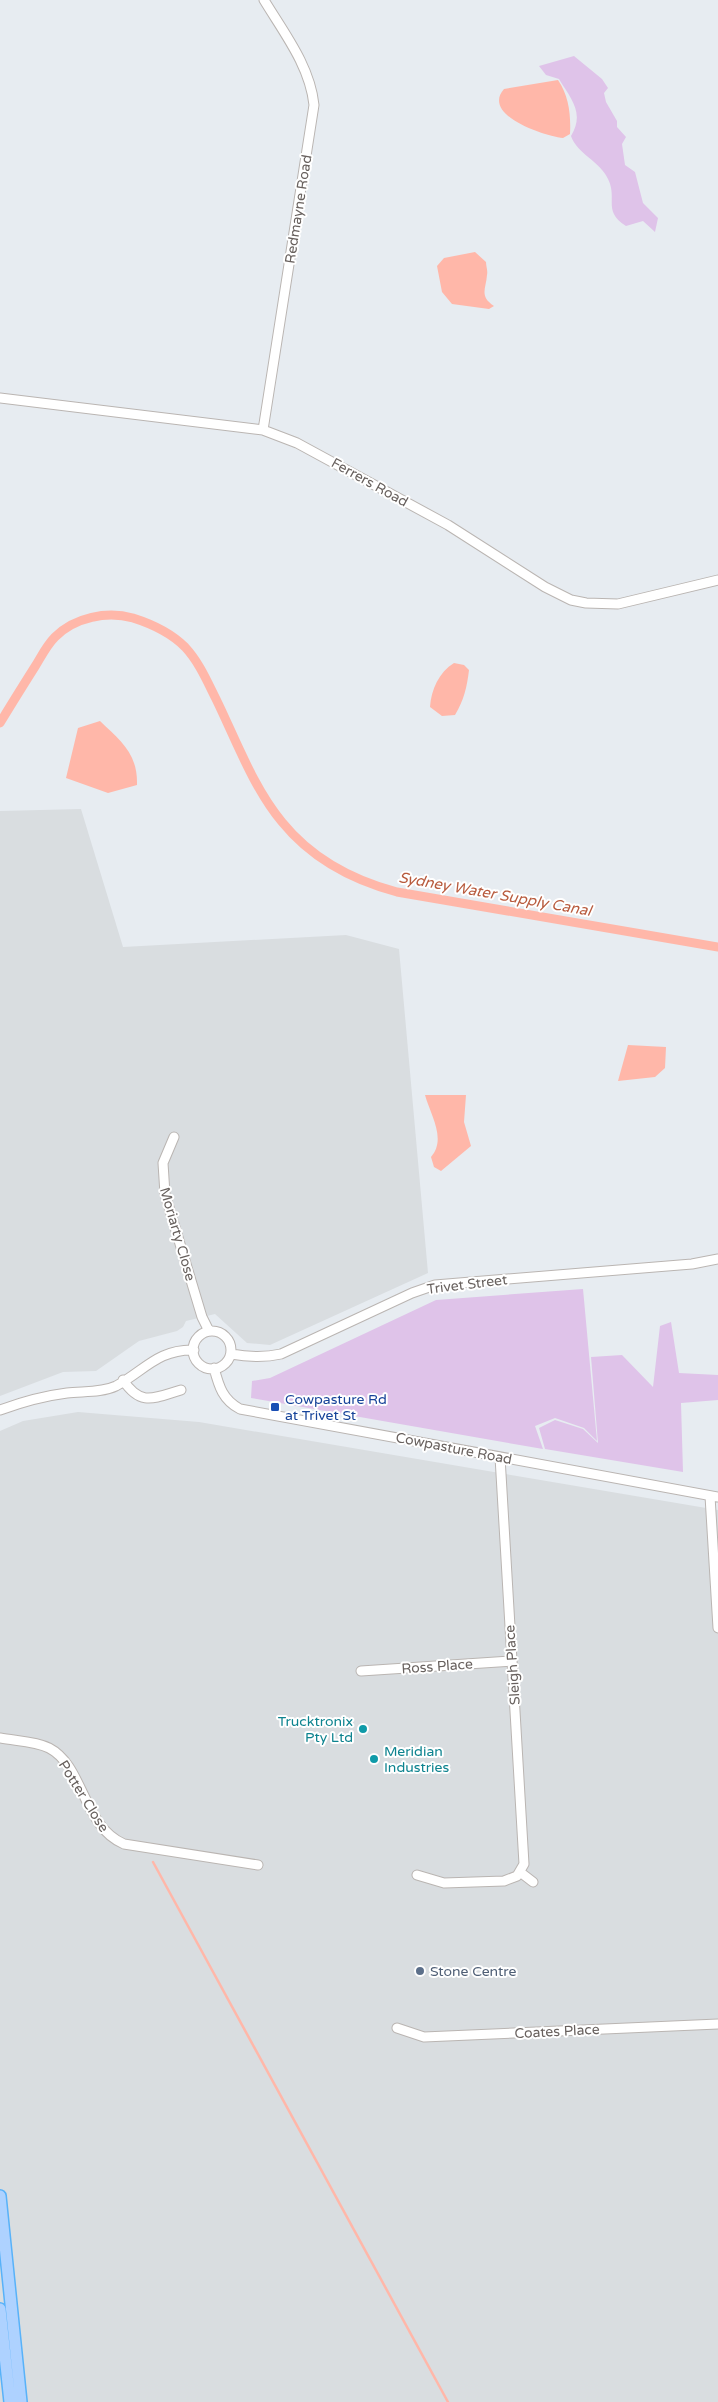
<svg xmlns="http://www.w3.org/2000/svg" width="718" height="2402" font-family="'Varela Round',sans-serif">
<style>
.industrial{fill:#d9dde0}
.green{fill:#dfc3e9}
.water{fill:#ffb7a9}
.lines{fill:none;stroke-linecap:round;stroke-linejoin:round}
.stream{stroke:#ffb7a9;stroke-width:2.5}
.canal{stroke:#ffb7a9;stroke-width:9}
.minor-casing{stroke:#bab5b2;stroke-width:11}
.major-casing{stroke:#58b2f9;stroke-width:14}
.minor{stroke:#fff;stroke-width:9}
.major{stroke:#aed2ff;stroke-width:11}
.transit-dot{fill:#1a4fb4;stroke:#fff;stroke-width:2}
.culture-dot{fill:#0f9aa8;stroke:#fff;stroke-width:2}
.service-dot{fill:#5c6f8a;stroke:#fff;stroke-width:2}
.labels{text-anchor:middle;stroke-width:4;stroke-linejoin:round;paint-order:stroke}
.street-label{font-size:14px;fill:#68615e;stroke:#fff}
.transit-label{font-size:14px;fill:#164399;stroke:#fff;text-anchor:start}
.culture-label{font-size:14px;fill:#0d838f;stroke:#fff;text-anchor:end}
.service-label{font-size:14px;fill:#4e5e75;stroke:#fff;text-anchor:start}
.water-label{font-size:15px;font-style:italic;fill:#b85b3e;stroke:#fff}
</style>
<rect width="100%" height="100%" fill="#e7ecf1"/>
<path class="industrial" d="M81,809L123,947L346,935L399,949L428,1273L270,1345L247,1343L215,1314L186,1321L183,1327L177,1331L139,1341L96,1371L63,1372L0,1396V811Z
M78,1412L199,1422L718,1510V2402H0V1431L23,1421Z"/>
<path class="green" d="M574,56L602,79L608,88L604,93L606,102L617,121V127L626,137L622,144L625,165L635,172L643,203L658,218L655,232L643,221L626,226C602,211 618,199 608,179C600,161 577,154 571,136C585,113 571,99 559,79L546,75L539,66Z
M583,1289L597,1441L584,1428L555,1418L535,1426L543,1449L251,1398L252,1381L270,1378L436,1300Z
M671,1322L679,1373L718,1375V1400L681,1403L683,1472L545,1449L539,1428L555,1420L583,1429L598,1443L591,1357L622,1355L653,1387L660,1326Z"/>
<path class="water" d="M558,80C569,96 571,115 570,134L563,138C544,136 481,115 504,89Z
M475,252L486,262C486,266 488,271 487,275C486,289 479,296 494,306L489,309L452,304L442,292L437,266L444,258Z
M454,663L464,665L469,670C467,687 464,700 455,715L442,716L430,707C431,690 439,672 454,663Z
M100,721C121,741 138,754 137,785L108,793L66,778L78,728Z
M628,1045L666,1047L665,1068L655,1077L618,1081Z
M425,1095H466L464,1122L471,1146L441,1171L434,1167L431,1157C447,1139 430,1114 425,1095Z"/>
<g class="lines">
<path class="stream" d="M153,1862L448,2402"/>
<path class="canal" d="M0,723C12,703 24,684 36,665C42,655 47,645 55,637C75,617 107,611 133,618C152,624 171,633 185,647C199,662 207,681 216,699C236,740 253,787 282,822C312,859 352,880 397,892L718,947"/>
<defs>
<path id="minor" d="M0,398L263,430L297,443L448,525L545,587L571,600L586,603L618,604L718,580
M263,430L314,105C310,66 284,33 264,0
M174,1137L163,1163L165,1194L202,1317L209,1331
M193 1350a19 19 0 1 1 38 0a19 19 0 1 1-38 0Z
M231,1354C248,1357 263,1358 281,1354L412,1293L435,1285L692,1264L718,1259
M214,1368C219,1387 223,1400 240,1409L718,1497
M123,1380C141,1407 154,1398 181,1390
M0,1410C22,1402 43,1396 67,1393C82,1391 101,1393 116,1386C144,1371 158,1349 194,1350
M710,1496L718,1628
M361,1671L512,1661
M0,1738C15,1741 35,1741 49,1748C84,1766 83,1827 124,1844L258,1865
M520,1872L533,1882
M417,1875L444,1883L504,1881L517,1876L524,1864L500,1457
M397,2028L424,2037L718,2024"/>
<path id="major" d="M0,2196L21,2402
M0,2309L10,2402"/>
</defs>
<use href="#minor" class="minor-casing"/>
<use href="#major" class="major-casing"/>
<use href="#minor" class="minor"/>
<use href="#major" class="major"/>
</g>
<rect class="transit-dot" x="270" y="1402" width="10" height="10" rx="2.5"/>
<g class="culture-dot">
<circle cx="363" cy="1729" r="5"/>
<circle cx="374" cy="1759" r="5"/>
</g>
<circle class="service-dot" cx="420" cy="1971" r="5"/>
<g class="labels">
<g class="street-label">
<text transform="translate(298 209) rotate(-81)" y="5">Redmayne Road</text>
<text transform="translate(370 482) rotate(29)" y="5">Ferrers Road</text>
<text transform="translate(178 1234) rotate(74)" y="5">Moriarty Close</text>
<text transform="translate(467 1284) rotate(-7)" y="5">Trivet Street</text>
<text transform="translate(454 1448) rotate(11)" y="5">Cowpasture Road</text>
<text transform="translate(512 1665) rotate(-94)" y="5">Sleigh Place</text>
<text transform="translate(437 1666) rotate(-4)" y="5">Ross Place</text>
<text transform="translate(84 1796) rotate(58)" y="5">Potter Close</text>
<text transform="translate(557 2031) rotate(-3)" y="5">Coates Place</text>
</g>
<g class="transit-label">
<text x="285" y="1404">Cowpasture Rd<tspan x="285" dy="16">at Trivet St</tspan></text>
</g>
<g class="culture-label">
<text x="353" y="1726">Trucktronix<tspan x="353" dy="16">Pty Ltd</tspan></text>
<text x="384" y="1756" text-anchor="start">Meridian<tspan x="384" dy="16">Industries</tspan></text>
</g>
<g class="service-label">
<text x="430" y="1976">Stone Centre</text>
</g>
<g class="water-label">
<text transform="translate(495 894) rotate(10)" y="5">Sydney Water Supply Canal</text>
</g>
</g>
</svg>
